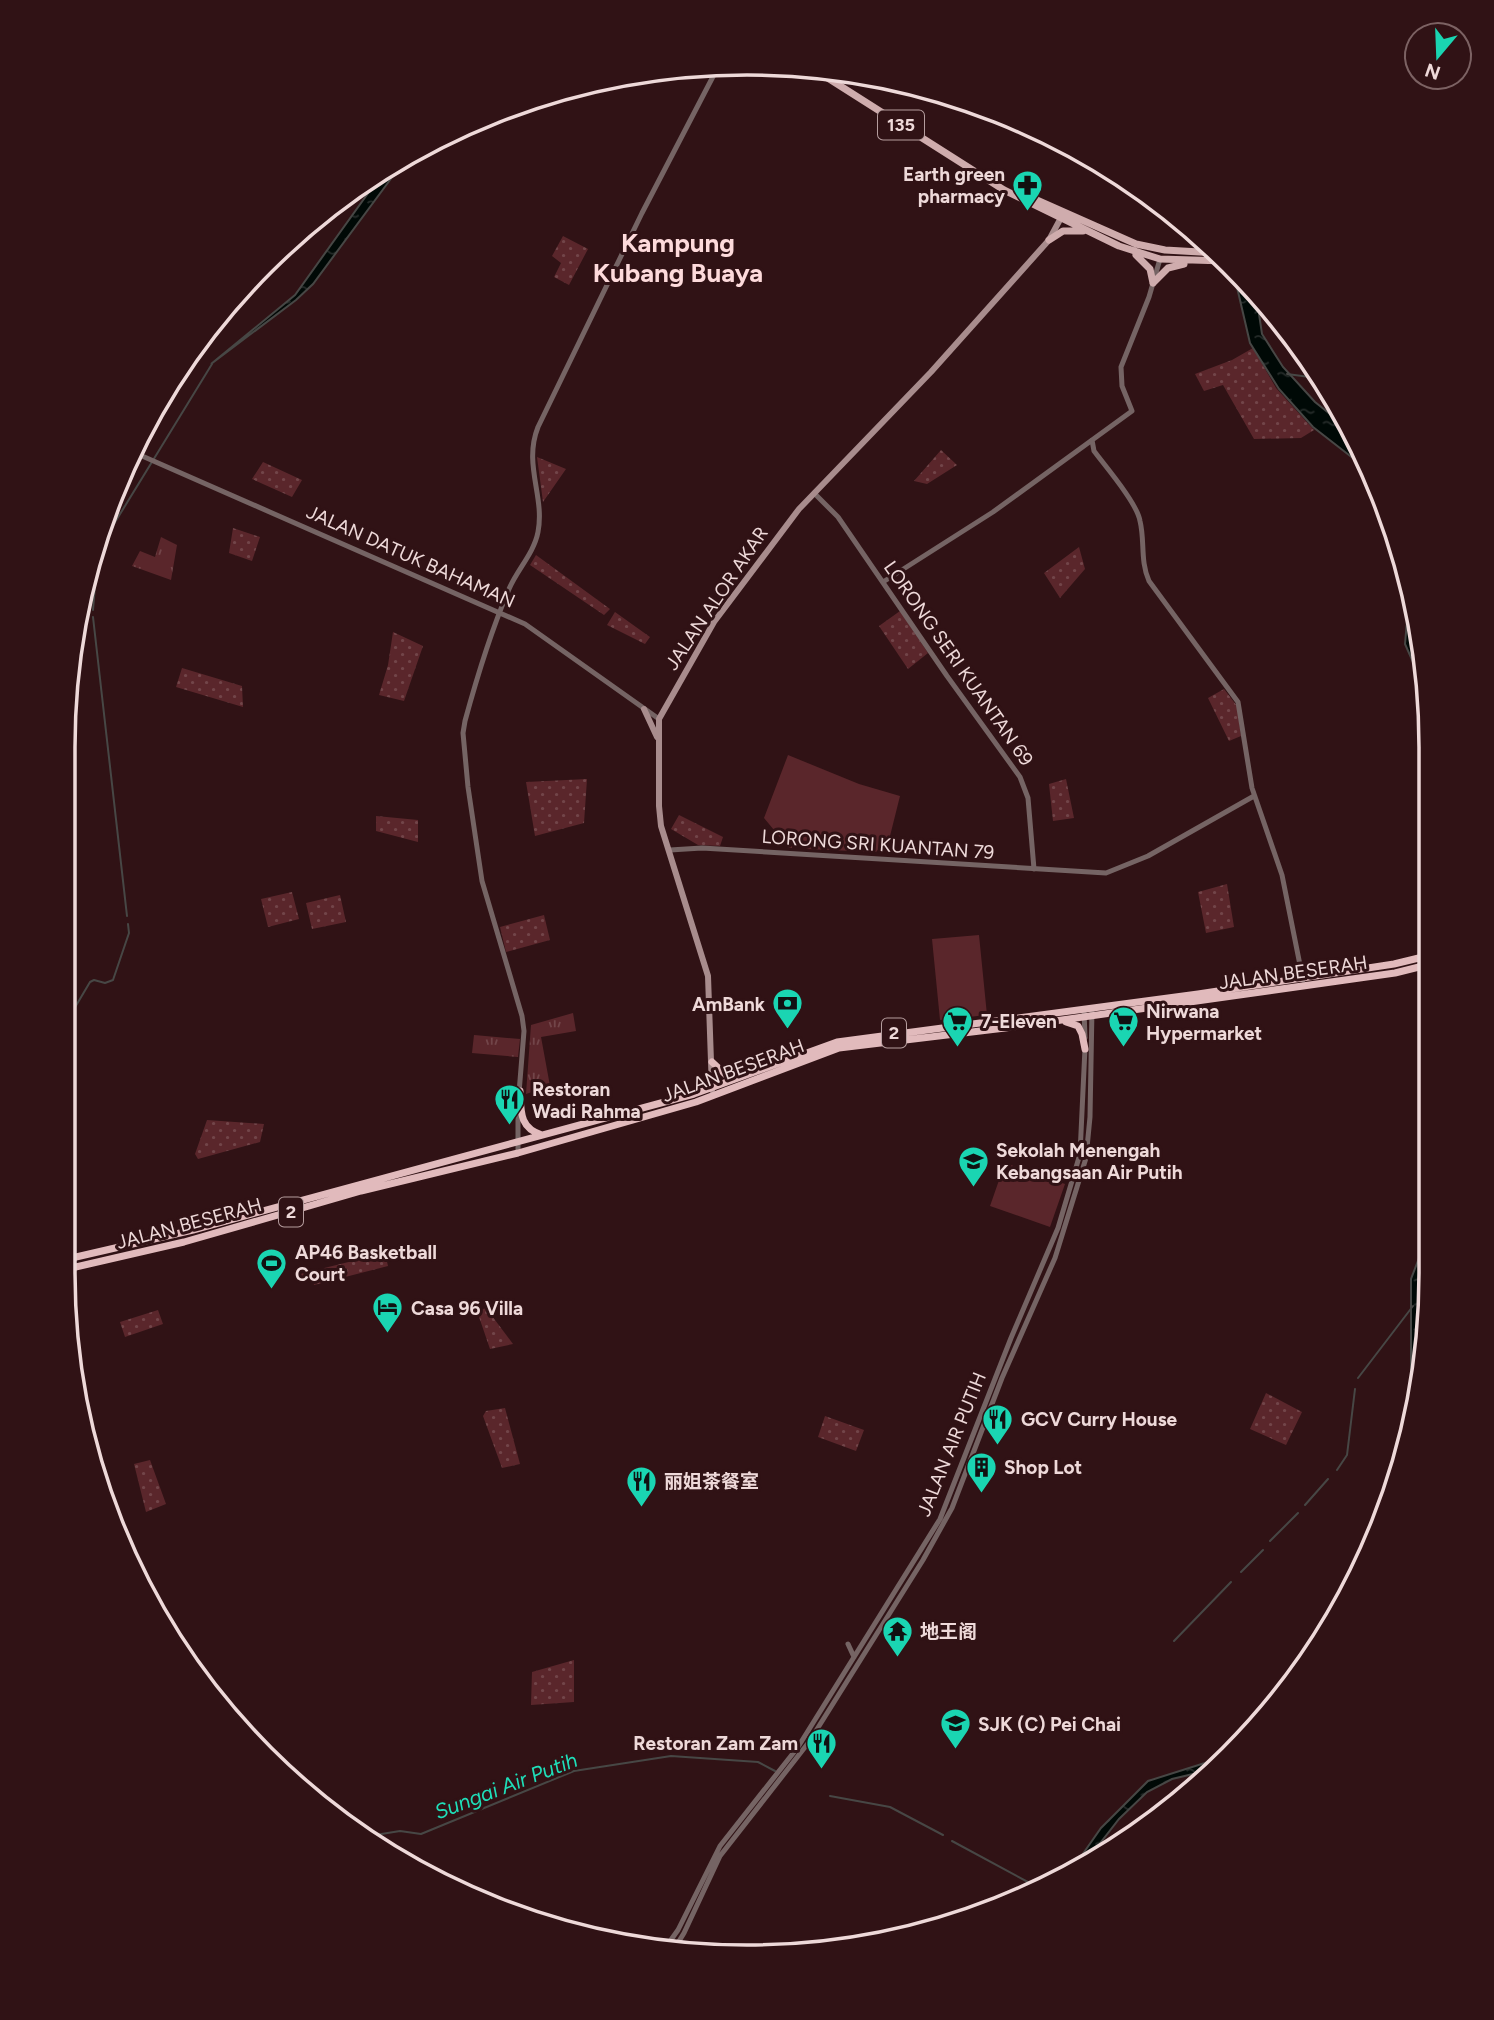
<svg xmlns="http://www.w3.org/2000/svg" width="1494" height="2020" font-family="Figtree,'Noto Sans SC',sans-serif">
<style>
.grass{fill:url(#grass-tufts)}
.park{fill:url(#park-dots)}
.pitch{fill:#5a262b}
.water{fill:url(#water-ripples);stroke:#474745;stroke-width:2}
.lines{fill:none;stroke-linecap:round;stroke-linejoin:round}
.stream{stroke:#474745;stroke-width:2}
.tertiary{stroke:#756464;stroke-width:5}
.secondary{stroke:#a88c8d;stroke-width:6}
.primary{stroke:#cfacad;stroke-width:7}
.trunk{stroke:#e1babc;stroke-width:7}
.labels{text-anchor:middle;stroke-width:6;stroke-linejoin:round;paint-order:stroke}
.shield{fill:#301215;stroke:#b59d9e;stroke-width:2}
.shield-label{font-size:18px;font-weight:bold;fill:#eed9d9}
.poi-label{font-size:19px;font-weight:bold;fill:#eed9d9;stroke:#301215;text-anchor:start}
.street-label{font-size:19px;fill:#eed9d9;stroke:#301215}
.water-label{font-size:21px;font-style:italic;fill:#1fdeb9;stroke:#301215}
.district-label{font-size:26px;font-weight:bold;fill:#fddadb;stroke:#301215}
.rim{fill:none;stroke:#eed9d9;stroke-width:3.5}
</style>
<defs>
<pattern id="grass-tufts" width="24" height="20" patternUnits="userSpaceOnUse" patternTransform="scale(1.75)"><rect width="24" height="20" fill="#5a262b"/><path d="M3 7l-1-3M5 7V3M7 7l1-3M15 17l-1-3M17 17v-4M19 17l1-3" fill="none" stroke="#724549"/></pattern>
<pattern id="park-dots" width="8" height="8" patternUnits="userSpaceOnUse" patternTransform="scale(1.75)"><rect width="8" height="8" fill="#5a262b"/><path d="M2 2h.1M6 6h.1" fill="none" stroke="#724549" stroke-width="1.8" stroke-linecap="round"/></pattern>
<pattern id="water-ripples" width="26" height="14" patternUnits="userSpaceOnUse" patternTransform="scale(1.75)"><rect width="26" height="14" fill="#000906"/><path d="M2 4q2-2 4 0t4 0M15 11q2-2 4 0t4 0" fill="none" stroke="#262c2a"/></pattern>
</defs>
<rect width="100%" height="100%" fill="#301215"/>
<path class="grass" d="M161,537L177,545L171,580L132,566L140,551L155,557Z
M573,1013L576,1031L541,1037L550,1086L526,1094L531,1025Z
M474,1035L520,1039L518,1057L472,1053Z"/>
<path class="park" d="M563,236L588,249L569,285L554,277L561,263L552,256Z
M1253,348L1276,388L1314,430L1301,438L1254,439L1223,385L1204,391L1195,374L1232,360Z
M941,450L957,465L927,484L914,481Z
M537,457L566,469L543,502Z
M263,462L302,480L292,497L252,479Z
M233,528L260,537L252,561L229,553Z
M1079,547L1085,569L1060,598L1044,573Z
M536,555L610,609L604,615L530,565Z
M900,611L928,653L908,669L879,626Z
M615,612L650,637L645,644L607,625Z
M393,632L423,646L404,701L379,695L388,665Z
M182,668L242,686L243,707L176,687Z
M1224,689L1237,706L1241,736L1229,741L1208,698Z
M587,779L584,823L535,836L526,782Z
M1066,779L1074,818L1053,821L1049,784Z
M679,815L723,837L720,846L698,845L671,829Z
M376,816L418,820V842L376,831Z
M1227,884L1234,927L1206,933L1198,892Z
M292,892L299,919L268,927L261,899Z
M340,895L346,922L312,929L306,903Z
M544,915L550,940L506,952L500,927Z
M207,1120L264,1124L260,1142L198,1159L195,1154Z
M385,1253L388,1266L314,1285L312,1275L301,1278L300,1274Z
M486,1308L513,1344L490,1349L477,1311Z
M158,1310L163,1324L125,1337L120,1322Z
M1266,1393L1302,1412L1286,1445L1250,1429Z
M505,1408L520,1464L502,1468L483,1416L486,1411Z
M825,1416L864,1430L856,1451L818,1437Z
M150,1460L166,1504L146,1512L134,1464Z
M574,1660V1702L531,1705L532,1672Z"/>
<path class="pitch" d="M788,755L859,784L900,796L890,836L876,852L806,849L807,841L794,840L792,848H789L764,818Z
M979,935L987,1015L940,1020L932,939Z
M1005,1163L1065,1184L1050,1227L990,1206Z"/>
<path class="water" d="M407,157L313,284L296,300L211,364L295,295L384,171Z
M1233,270L1256,294L1262,334L1283,367L1315,402L1345,426L1372,473L1313,427L1279,389L1250,343Z
M1409,598L1425,657V689L1405,644Z
M1429,1232V1254L1420,1278L1418,1385L1411,1433V1279Z
M1227,1756L1214,1769L1172,1779L1147,1792L1119,1819L1087,1860L1073,1868L1101,1828L1148,1781Z"/>
<g class="lines">
<path class="stream" d="M1287,374L1317,378
M93,610L98,550L212,364
M93,617L127,916
M64,1026L90,982L94,980L105,983L113,980L129,933L128,924
M1358,1378L1413,1306
M1337,1470L1347,1455L1355,1389
M1305,1505L1328,1479
M1270,1541L1298,1513
M1241,1572L1263,1550
M1174,1641L1231,1582
M830,1796L890,1807L943,1835
M369,1836L400,1831L421,1834L574,1771L671,1756L758,1762L775,1771
M952,1841L1039,1888"/>
<path class="tertiary" d="M1092,440L1094,451C1106,467 1137,503 1140,521C1145,541 1140,561 1149,581L1238,702L1252,788L1282,875L1303,980
M133,452L525,624L659,719
M814,493L838,517L947,676L1020,777L1028,798L1034,869
M883,582L993,512L1132,411L1122,386L1121,367L1149,297L1160,259
M670,850L702,848L1106,873L1148,856L1254,796
M1084,1010L1085,1038
M519,1093L524,1031L522,1016L482,881L468,787L463,733L465,721C477,677 491,631 509,589C517,570 534,553 538,532C545,496 523,465 538,427L642,213L719,65
M518,1153V1107
M848,1644L854,1657
M663,1951L678,1930L720,1846L798,1747L940,1519L1011,1338L1058,1228L1080,1154L1085,1048
M673,1951L684,1933L720,1856L809,1742L923,1560L952,1508L1002,1378L1055,1258L1086,1158L1090,1117L1092,1009"/>
<path class="secondary" d="M644,709L657,737
M712,1090L708,976L661,826L659,806V719L714,622L799,509L931,372L1049,240L1063,214"/>
<path class="primary" d="M812,68L1004,190L1119,246L1160,259L1225,261
M1021,193L1136,244L1165,250L1217,253
M1049,240L1063,231H1083
M1136,255L1150,269L1153,283
M1153,283L1168,268L1184,264"/>
<path class="trunk" d="M1066,1022L1078,1026L1082,1034L1085,1049
M712,1062L726,1075L738,1076
M520,1091C521,1111 519,1128 542,1135
M63,1260L193,1230L694,1094L837,1042L1198,994L1394,964L1427,956
M63,1270L184,1242L361,1191L518,1153L696,1102L839,1048L1005,1028L1395,973L1427,965"/>
</g>
<defs>
<symbol id="pharmacy-pin" viewBox="-11 -11 22 30"><path d="M0 17L-7.5 6A9.5 9.5 0 1 1 7.5 6Z" fill="#1ad5b2" stroke="#301215"/><path d="M-2-6h4v4h4v4h-4v4h-4v-4h-4v-4h4Z" fill="#111"/></symbol>
<symbol id="bank-pin" viewBox="-11 -11 22 30"><path d="M0 17L-7.5 6A9.5 9.5 0 1 1 7.5 6Z" fill="#1ad5b2" stroke="#301215"/><path d="M-6-4H6V4H-6ZM0-2.3a2.3 2.3 0 1 0 0 4.6a2.3 2.3 0 1 0 0-4.6Z" fill="#111"/></symbol>
<symbol id="supermarket-pin" viewBox="-11 -11 22 30"><path d="M0 17L-7.5 6A9.5 9.5 0 1 1 7.5 6Z" fill="#1ad5b2" stroke="#301215"/><path d="M-6-5.5h2.5l.6 2H6L4.5 2H-2.5L-4.4-4H-6ZM-1.5 3.2a1.3 1.3 0 1 0 .1 0ZM3 3.2a1.3 1.3 0 1 0 .1 0Z" fill="#111"/></symbol>
<symbol id="restaurant-pin" viewBox="-11 -11 22 30"><path d="M0 17L-7.5 6A9.5 9.5 0 1 1 7.5 6Z" fill="#1ad5b2" stroke="#301215"/><path d="M-5-6h1v4h1v-4h1v4h1v-4h1v5L-1.5 .5V6h-2V.5L-5-1ZM5-6V6H3V1.5H1.5Q1.5-4 5-6Z" fill="#111"/></symbol>
<symbol id="school-pin" viewBox="-11 -11 22 30"><path d="M0 17L-7.5 6A9.5 9.5 0 1 1 7.5 6Z" fill="#1ad5b2" stroke="#301215"/><path d="M0-5L7-2L0 1L-7-2ZM-4 1L0 2.5L4 1V4Q0 6-4 4Z" fill="#111"/></symbol>
<symbol id="stadium-pin" viewBox="-11 -11 22 30"><path d="M0 17L-7.5 6A9.5 9.5 0 1 1 7.5 6Z" fill="#1ad5b2" stroke="#301215"/><path d="M0-5a6.5 5 0 1 0 0 10a6.5 5 0 1 0 0-10ZM-3.5-1.8h7v3.6h-7Z" fill="#111"/></symbol>
<symbol id="hotel-pin" viewBox="-11 -11 22 30"><path d="M0 17L-7.5 6A9.5 9.5 0 1 1 7.5 6Z" fill="#1ad5b2" stroke="#301215"/><path d="M-6-4.5h1.5V1H6V5H4.5V3h-9V5H-6ZM-4 0a1.8 1.8 0 1 1 3.6 0ZM.5 0V-2.5h3Q6-2.5 6 0Z" fill="#111"/></symbol>
<symbol id="building-pin" viewBox="-11 -11 22 30"><path d="M0 17L-7.5 6A9.5 9.5 0 1 1 7.5 6Z" fill="#1ad5b2" stroke="#301215"/><path d="M-4-6H4V6H1V3H-1V6H-4ZM-2.5-4.3h1.7v1.8h-1.7ZM.8-4.3h1.7v1.8H.8ZM-2.5-1h1.7V.8h-1.7ZM.8-1h1.7V.8H.8Z" fill="#111"/></symbol>
<symbol id="temple-pin" viewBox="-11 -11 22 30"><path d="M0 17L-7.5 6A9.5 9.5 0 1 1 7.5 6Z" fill="#1ad5b2" stroke="#301215"/><path d="M0-6L5-2H3V0L6.5 2.5H4V6H1.5V3h-3V6H-4V2.5H-6.5L-3 0V-2H-5Z" fill="#111"/></symbol>
</defs>
<g fill-rule="evenodd">
<use href="#pharmacy-pin" x="1010" y="168" width="35" height="47"/>
<use href="#bank-pin" x="770" y="986" width="35" height="47"/>
<use href="#supermarket-pin" x="940" y="1004" width="35" height="47"/>
<use href="#supermarket-pin" x="1106" y="1004" width="35" height="47"/>
<use href="#restaurant-pin" x="492" y="1082" width="35" height="47"/>
<use href="#school-pin" x="956" y="1144" width="35" height="47"/>
<use href="#stadium-pin" x="254" y="1246" width="35" height="47"/>
<use href="#hotel-pin" x="370" y="1290" width="35" height="47"/>
<use href="#restaurant-pin" x="980" y="1402" width="35" height="47"/>
<use href="#building-pin" x="964" y="1450" width="35" height="47"/>
<use href="#restaurant-pin" x="624" y="1464" width="35" height="47"/>
<use href="#temple-pin" x="880" y="1614" width="35" height="47"/>
<use href="#school-pin" x="938" y="1706" width="35" height="47"/>
<use href="#restaurant-pin" x="804" y="1726" width="35" height="47"/>
</g>
<g class="labels">
<g class="shield">
<rect x="878" y="110.5" width="46" height="29" rx="5"/>
<rect x="882" y="1018.5" width="24" height="29" rx="5"/>
<rect x="279" y="1197.5" width="24" height="29" rx="5"/>
</g>
<g class="shield-label">
<text x="901" y="131">135</text>
<text x="894" y="1039">2</text>
<text x="291" y="1218">2</text>
</g>
<g class="poi-label">
<text x="1005" y="181" text-anchor="end">Earth green<tspan x="1005" dy="22">pharmacy</tspan></text>
<text x="765" y="1011" text-anchor="end">AmBank</text>
<text x="1146" y="1018">Nirwana<tspan x="1146" dy="22">Hypermarket</tspan></text>
<text x="981" y="1028">7-Eleven</text>
<text x="532" y="1096">Restoran<tspan x="532" dy="22">Wadi Rahma</tspan></text>
<text x="996" y="1157">Sekolah Menengah<tspan x="996" dy="22">Kebangsaan Air Putih</tspan></text>
<text x="295" y="1259">AP46 Basketball<tspan x="295" dy="22">Court</tspan></text>
<text x="411" y="1315">Casa 96 Villa</text>
<text x="1021" y="1426">GCV Curry House</text>
<text x="1004" y="1474">Shop Lot</text>
<text x="664" y="1488">丽姐茶餐室</text>
<text x="920" y="1638">地王阁</text>
<text x="978" y="1731">SJK (C) Pei Chai</text>
<text x="798" y="1750" text-anchor="end">Restoran Zam Zam</text>
</g>
<g class="street-label">
<text transform="translate(411 556) rotate(24)" y="7">JALAN DATUK BAHAMAN</text>
<text transform="translate(716 598) rotate(-56)" y="7">JALAN ALOR AKAR</text>
<text transform="translate(959 663) rotate(55)" y="7">LORONG SERI KUANTAN 69</text>
<text transform="translate(878 844) rotate(4)" y="7">LORONG SRI KUANTAN 79</text>
<text transform="translate(1293 972) rotate(-8)" y="7">JALAN BESERAH</text>
<text transform="translate(733 1070) rotate(-20)" y="7">JALAN BESERAH</text>
<text transform="translate(189 1223) rotate(-15)" y="7">JALAN BESERAH</text>
<text transform="translate(951 1444) rotate(-68)" y="7">JALAN AIR PUTIH</text>
</g>
<g class="water-label">
<text transform="translate(506 1786) rotate(-21)" y="7">Sungai Air Putih</text>
</g>
<g class="district-label">
<text x="678" y="252">Kampung<tspan x="678" dy="30">Kubang Buaya</tspan></text>
</g>
</g>
<path d="M0 0H1494V2020H0ZM747 75H747A672 672 0 0 1 1419 747V1273A672 672 0 0 1 747 1945H747A672 672 0 0 1 75 1273V747A672 672 0 0 1 747 75Z" fill="#301215" fill-rule="evenodd"/>
<path class="rim" d="M747 75H747A672 672 0 0 1 1419 747V1273A672 672 0 0 1 747 1945H747A672 672 0 0 1 75 1273V747A672 672 0 0 1 747 75Z"/>
<g transform="translate(1438 56) rotate(199)"><circle r="33" fill="#301215" stroke="#7c6263" stroke-width="2"/>
<path d="M0-5L12 26L0 18L-12 26Z" fill="#1ad5b2"/>
<text y="-10" font-size="19" font-weight="bold" text-anchor="middle" fill="#eed9d9">N</text>
</g>
</svg>
